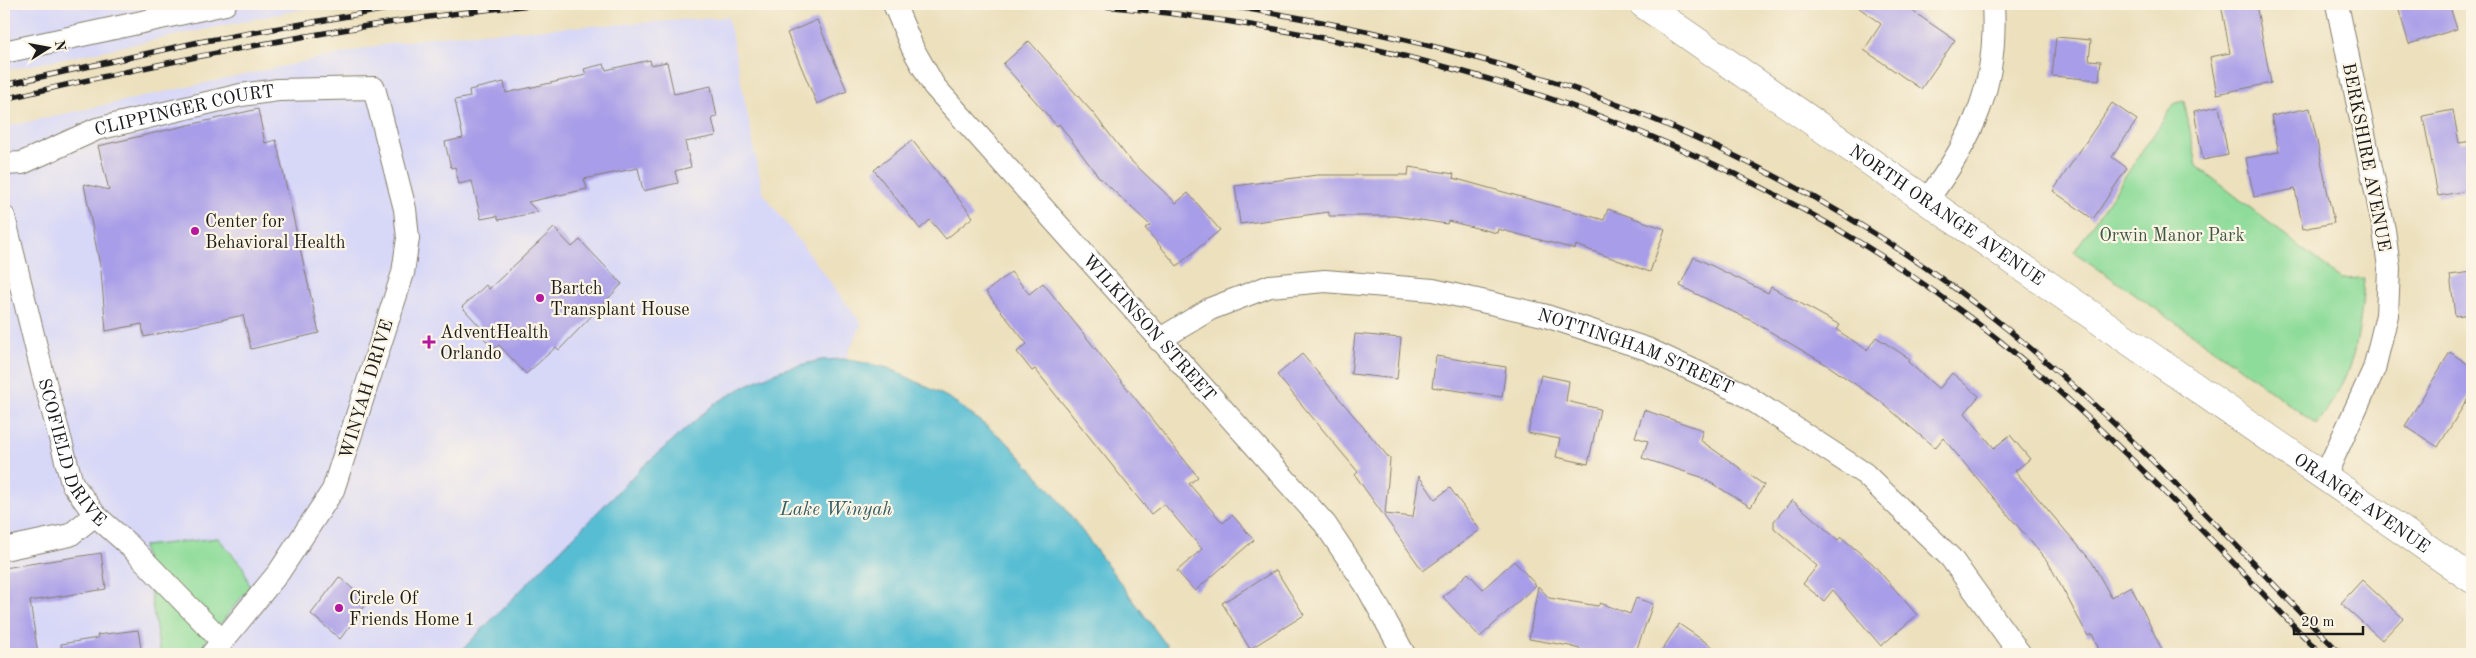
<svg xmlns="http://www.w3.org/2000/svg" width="2476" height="658" font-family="'Old Standard TT',serif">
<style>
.built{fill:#d7d7f8}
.green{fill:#8edc9a;stroke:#557c5b}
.water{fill:#56bdd3;stroke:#396c78}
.building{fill:#a89de8}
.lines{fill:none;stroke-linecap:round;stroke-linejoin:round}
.minor-casing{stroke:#847e6c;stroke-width:24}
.primary-casing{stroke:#847e6c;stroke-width:29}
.minor{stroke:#fff;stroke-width:22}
.primary{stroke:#fff;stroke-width:28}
.rail-casing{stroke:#1c1c1c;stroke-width:5.5}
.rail{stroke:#fcf5e5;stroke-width:4;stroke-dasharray:11;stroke-linecap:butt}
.poi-dot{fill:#b5179e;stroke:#fcf5e5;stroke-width:2}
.labels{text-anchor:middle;stroke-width:4.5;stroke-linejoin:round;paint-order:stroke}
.street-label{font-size:18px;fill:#1c1c1c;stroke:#fcf5e5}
.poi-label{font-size:18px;fill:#1c1c1c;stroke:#fcf5e5;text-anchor:start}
.park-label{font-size:18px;fill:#3e5642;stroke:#fcf5e5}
.water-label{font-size:19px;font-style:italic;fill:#335c65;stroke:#fcf5e5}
</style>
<rect width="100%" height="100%" fill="#fcf5e5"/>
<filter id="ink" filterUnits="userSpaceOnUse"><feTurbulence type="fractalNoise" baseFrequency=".02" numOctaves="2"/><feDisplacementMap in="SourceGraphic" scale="10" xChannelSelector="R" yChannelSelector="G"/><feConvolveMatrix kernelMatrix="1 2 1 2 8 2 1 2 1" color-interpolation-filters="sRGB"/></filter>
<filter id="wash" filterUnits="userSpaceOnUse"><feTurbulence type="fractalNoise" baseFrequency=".0096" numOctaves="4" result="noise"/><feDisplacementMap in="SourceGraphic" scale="20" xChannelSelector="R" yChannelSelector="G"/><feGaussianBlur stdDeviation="1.12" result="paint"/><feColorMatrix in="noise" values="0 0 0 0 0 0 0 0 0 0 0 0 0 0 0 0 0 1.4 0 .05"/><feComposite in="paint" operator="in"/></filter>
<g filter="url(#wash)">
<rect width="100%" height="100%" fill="#ece0bd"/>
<path class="built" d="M4,4H328L4,71Z
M728,17L763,193L862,324L845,359L821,360L747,385L714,404L639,470L458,654H4V127L371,47L438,36Z"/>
<path class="green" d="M2184,101L2197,166L2341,279L2364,278C2360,343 2354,371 2317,425L2238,366L2074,252L2175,103Z
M218,538L243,567L250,587L196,654H160L143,546Z"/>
<path class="water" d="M845,359L889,368L951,399L1007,442L1056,496L1173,654H458L639,470L714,404L747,385L784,369L821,360Z"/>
<g id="blocks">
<path class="building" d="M1854,4H1902L1955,40L1921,89L1864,50L1881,24Z
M2221,4H2256L2271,83L2217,94L2210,57L2230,53Z
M2409,4H2449L2457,29L2409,44L2398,7Z
M817,20L847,91L817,104L787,33Z
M2056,37L2091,40L2089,60L2101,61L2099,80L2052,76Z
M1029,41L1093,113L1129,159L1176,203L1188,193L1220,230L1177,266L1145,228L1150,225L1098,176L1059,124L1057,126L1003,64Z
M650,60L651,65L667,62L674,94L711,86L717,117L712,118L716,136L685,142L691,167L675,171L678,183L643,191L638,168L584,179L587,189L528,202L538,212L499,220L497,216L481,219L472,181L459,184L455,167L451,168L445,142L463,138L455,100L470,97L469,90L504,82L506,93L586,75L584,69L604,64L606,70Z
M2112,103L2137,120L2112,157L2127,168L2093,219L2053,191Z
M2219,106L2228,155L2203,160L2194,111Z
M2310,108L2334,223L2303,229L2295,189L2254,197L2246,158L2279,152L2271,116Z
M258,109L265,143L276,140L319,333L251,349L243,315L144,337L142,324L106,331L101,271L84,184L109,190L98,146Z
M2453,110L2459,143L2472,141V190L2438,196L2423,116Z
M912,140L973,217L946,239L930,220L920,229L874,170Z
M1409,167L1454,174L1453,178L1604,220L1608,209L1665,229L1650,272L1576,245L1575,249L1498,229L1497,233L1448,221L1447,224L1395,216H1329V212L1240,224L1235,186L1317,175H1408Z
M554,228L572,247L580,240L622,284L559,350L556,347L526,374L499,345L494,349L482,336L486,333L462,307L486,285L489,289Z
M1694,257L1768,293L1771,287L1840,325L1837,330L1867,350L1876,337L1910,359L1908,362L1939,389L1952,373L1979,396L1965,413L1994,448L2010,435L2030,459L2015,471L2092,562L2111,597L2131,586L2164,654H2101L2092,634L2088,636L2048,562L1943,438L1935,448L1880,401L1827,365L1752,321L1680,286Z
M1011,272L1029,294L1043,283L1198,477L1189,484L1223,523L1232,515L1254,540L1195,591L1177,571L1202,549L1164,504L1151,514L1035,369L1032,371L1017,352L1027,344L986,292Z
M2472,272V314L2455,316L2450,275Z
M1355,334L1401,338L1397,379L1351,374Z
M2450,352L2472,367V392L2438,447L2405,426Z
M1302,354L1390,459L1385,514L1413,517L1419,476L1435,499L1450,488L1480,530L1423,571L1355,475L1358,472L1277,375Z
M1436,356L1506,367L1502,397L1432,387Z
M1541,375L1569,381L1566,401L1600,409L1588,464L1556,457L1560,439L1528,433Z
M1644,410L1703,430L1700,440L1764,485L1751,507L1701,477L1642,458L1648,441L1635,437Z
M1792,500L1838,540L1841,537L1873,564L1917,615L1881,646L1833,590L1824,601L1803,584L1817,566L1774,528V521Z
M101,553L106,589L30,601L38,654H4V568Z
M1514,561L1536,585L1480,637L1443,597L1468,573L1483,589Z
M1276,570L1304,615L1250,649L1222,603Z
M339,577L368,602L340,639L311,614Z
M2362,580L2403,618L2382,640L2341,603Z
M1538,586L1549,598L1598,606L1600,603L1630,614L1636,598L1653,604L1635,654H1594L1570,646L1529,639Z
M1679,624L1723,654H1659Z
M138,630L142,654H62L61,644L98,638L97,635Z"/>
</g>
</g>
<g filter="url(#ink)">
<use href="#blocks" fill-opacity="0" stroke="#847e6c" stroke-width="1"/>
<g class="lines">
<defs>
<g id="minor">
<path id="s1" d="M894,4L913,49L934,86L1325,524L1366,585L1404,654"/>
<path d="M4,52L225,4"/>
<path id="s2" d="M4,164L22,163L97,129L241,95L278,90L374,88L405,209L408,238L403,273L333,490L279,572L212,654"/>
<path d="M1927,200C1974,137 1998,84 1993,4"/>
<path id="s3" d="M4,217L42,371L72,483L95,515L129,545L222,641"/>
<path id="s4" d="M1159,340L1210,309L1270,286L1325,281L1433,290L1543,315L1647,349L1740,392L1865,474L1951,558L2020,654"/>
<path d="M2324,478L2374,369L2387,315L2389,268L2384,230L2337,4"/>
<path d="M4,549L70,535L95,515"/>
</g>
<g id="primary">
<path id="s5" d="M1643,4L2472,579"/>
</g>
</defs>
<use href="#minor" class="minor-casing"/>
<use href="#primary" class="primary-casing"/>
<use href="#minor" class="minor"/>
<use href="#primary" class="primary"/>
<defs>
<path id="rail" d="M1083,4C1414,33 1738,131 2000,341C2116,435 2217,547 2321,654
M1217,4C1301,17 1384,33 1466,55C1662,108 1854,203 2011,332C2130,430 2234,544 2341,654
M4,85L199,42L416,4
M4,99C181,58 360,21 542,4"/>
</defs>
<use href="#rail" class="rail-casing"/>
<use href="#rail" class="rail"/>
</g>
</g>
<g class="poi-dot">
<circle cx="195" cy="231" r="5"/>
<circle cx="540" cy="298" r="5"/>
<path d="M426.5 334.5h5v5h5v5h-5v5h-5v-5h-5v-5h5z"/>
<circle cx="339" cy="608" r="5"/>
</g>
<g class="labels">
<g class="street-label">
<text dy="6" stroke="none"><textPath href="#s2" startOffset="190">CLIPPINGER COURT</textPath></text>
<text transform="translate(2367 157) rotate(79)" y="6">BERKSHIRE AVENUE</text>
<text dy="6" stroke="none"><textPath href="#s5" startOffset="370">NORTH ORANGE AVENUE</textPath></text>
<text dy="6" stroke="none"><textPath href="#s1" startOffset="415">WILKINSON STREET</textPath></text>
<text dy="6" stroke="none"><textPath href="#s4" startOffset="500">NOTTINGHAM STREET</textPath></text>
<text transform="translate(366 389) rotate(-73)" y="6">WINYAH DRIVE</text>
<text dy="6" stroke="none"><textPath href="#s3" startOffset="246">SCOFIELD DRIVE</textPath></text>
<text dy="6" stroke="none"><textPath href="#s5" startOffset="875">ORANGE AVENUE</textPath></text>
</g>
<g class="poi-label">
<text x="205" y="227">Center for<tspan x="205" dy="21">Behavioral Health</tspan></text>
<text x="550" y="294">Bartch<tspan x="550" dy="21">Transplant House</tspan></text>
<text x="440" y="338">AdventHealth<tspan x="440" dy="21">Orlando</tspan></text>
<text x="349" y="604">Circle Of<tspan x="349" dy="21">Friends Home 1</tspan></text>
</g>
<g class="park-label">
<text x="2172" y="241">Orwin Manor Park</text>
</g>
<g class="water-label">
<text x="836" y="515">Lake Winyah</text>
</g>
</g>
<rect width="2476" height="658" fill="none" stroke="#fcf5e5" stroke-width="20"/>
<g transform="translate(48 48) rotate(79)" stroke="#fcf5e5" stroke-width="4" paint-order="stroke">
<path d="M0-4L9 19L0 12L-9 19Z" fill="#1c1c1c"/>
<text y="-8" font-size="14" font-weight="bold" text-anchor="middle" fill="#1c1c1c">N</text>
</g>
<path d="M2294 626v8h69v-8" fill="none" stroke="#1c1c1c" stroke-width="2.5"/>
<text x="2301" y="626" font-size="15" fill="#1c1c1c" stroke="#fcf5e5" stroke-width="4" paint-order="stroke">20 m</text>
</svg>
